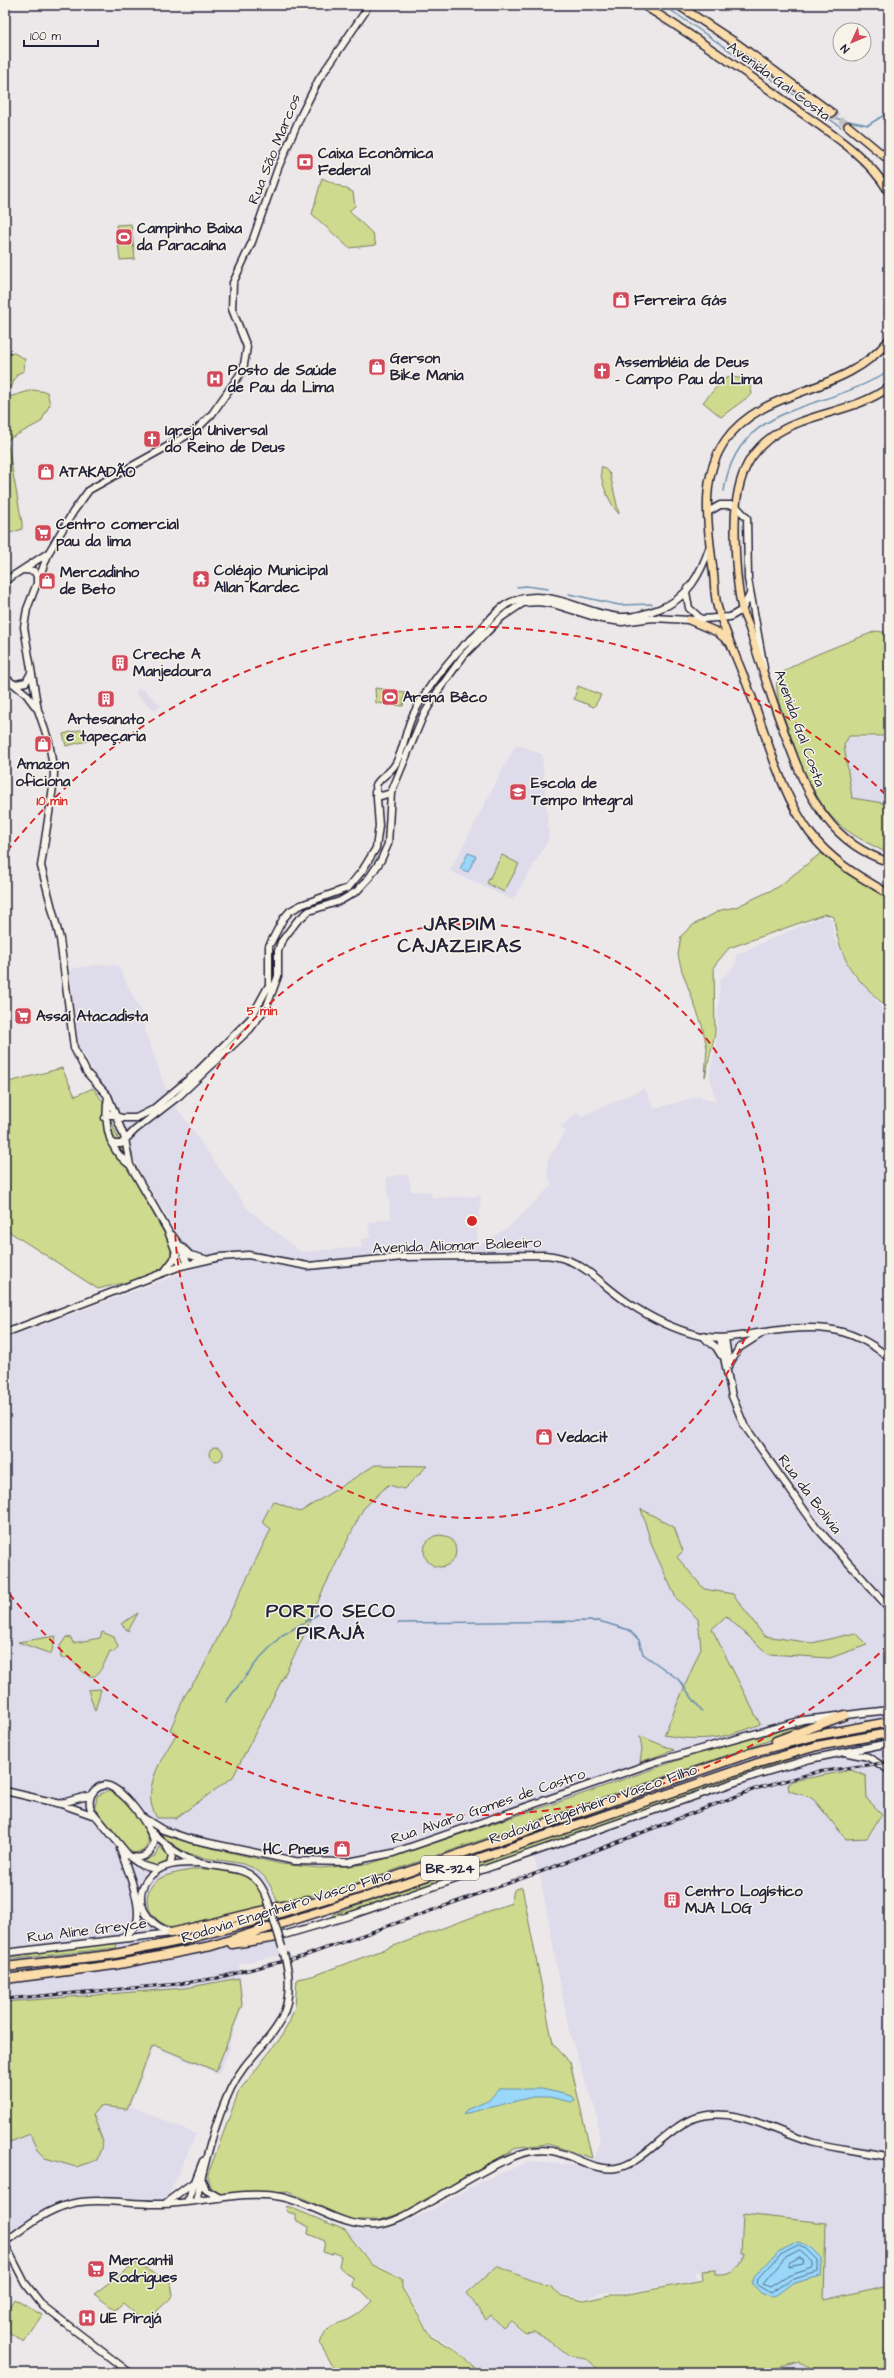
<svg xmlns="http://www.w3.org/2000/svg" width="894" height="2378" font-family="'Architects Daughter',sans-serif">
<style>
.built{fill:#dedbea}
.green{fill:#ceda8d;stroke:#787e64}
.water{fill:#99d8fa;stroke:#698fae}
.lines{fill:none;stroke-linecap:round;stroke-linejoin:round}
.shore{stroke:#526b87;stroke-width:1}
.stream{stroke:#698fae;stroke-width:1.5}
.primary-tunnel{stroke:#c4c0c6;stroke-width:7;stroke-dasharray:7 3.5;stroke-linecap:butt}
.secondary-casing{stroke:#22223b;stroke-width:9}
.primary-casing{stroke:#22223b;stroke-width:10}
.motorway-casing{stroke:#22223b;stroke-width:11}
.secondary{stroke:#f7f3e8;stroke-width:6}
.primary{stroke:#fbddab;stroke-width:7}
.motorway{stroke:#fbddab;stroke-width:8}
.rail-casing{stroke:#22223b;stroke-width:3}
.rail{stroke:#f7f3e8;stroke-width:1.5;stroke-dasharray:4.5;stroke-linecap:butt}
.secondary-bridge-casing{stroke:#22223b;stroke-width:9;stroke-linecap:butt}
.secondary-bridge{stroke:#f7f3e8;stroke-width:6}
.ring{fill:none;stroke:#d62828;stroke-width:2;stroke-dasharray:7 5}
.labels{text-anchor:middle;stroke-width:3;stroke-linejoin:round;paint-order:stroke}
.shield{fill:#f7f3e8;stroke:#62616f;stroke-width:1}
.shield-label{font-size:14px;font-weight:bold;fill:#22223b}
.street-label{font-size:15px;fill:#22223b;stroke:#f7f3e8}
.poi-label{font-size:15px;font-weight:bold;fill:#22223b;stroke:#f7f3e8;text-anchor:start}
.district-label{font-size:19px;font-weight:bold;letter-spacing:1px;fill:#22223b;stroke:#f7f3e8}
.centre{fill:#d62828;stroke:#f7f3e8;stroke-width:2}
.ring-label{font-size:12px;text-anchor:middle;font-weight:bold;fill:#d62828;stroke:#f7f3e8;stroke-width:3;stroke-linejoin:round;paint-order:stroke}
</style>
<rect width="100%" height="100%" fill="#ece8e9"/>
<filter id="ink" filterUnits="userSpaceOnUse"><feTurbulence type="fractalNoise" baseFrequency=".025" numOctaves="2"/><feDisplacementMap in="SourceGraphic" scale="8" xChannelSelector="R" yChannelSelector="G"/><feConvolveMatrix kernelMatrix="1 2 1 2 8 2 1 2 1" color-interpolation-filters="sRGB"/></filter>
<g filter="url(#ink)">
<path class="built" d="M138,689L144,690L161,705L156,711L135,694Z
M840,738H889V804L850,799Z
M515,746L524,747L542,754L549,839L513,900L450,871Z
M824,916L832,919L833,935L851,973L875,998L889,1019V2284L823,2300L826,2223L743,2214L740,2253H744L742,2262L738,2269L726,2274L715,2275V2269L695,2272L696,2280L622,2293L601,2292L585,2299L561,2294L550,2284L547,2286L497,2265L466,2293L485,2320L491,2315L503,2329L510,2322L524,2335L533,2333L548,2341L567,2356L585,2359L600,2373H477L474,2366L453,2345L432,2335L403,2287L404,2278L372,2263L346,2230L375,2231L394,2227L422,2215L482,2181L529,2162L576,2165L594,2159L600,2143L596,2108L584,2079L569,2031L541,1880L517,1806L376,1853L338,1859L313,1860L278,1855L272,1887L262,1891L281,1955L239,1964L243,2005L229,2044L231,2047L218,2074L154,2047L130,2106L196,2134L168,2197L165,2200L84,2197L55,2203L5,2237V1339L199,1267L143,1178L104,1091L78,1043L70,969L102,964L118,966L144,1018V1028L168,1095L247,1208L301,1252L362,1247L361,1239L371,1237L368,1223L391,1218L386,1177L408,1174L411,1191L431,1192L432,1198L481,1196L476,1247L509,1227L552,1185L547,1172L548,1159L566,1132L561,1127L577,1112L582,1116L645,1088L654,1109L699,1096L717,1102L712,1088L710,1074L717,1036L720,980L735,965L737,954Z
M799,2363L819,2373H761Z"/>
<path class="green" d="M322,178L353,192L355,206L349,211L373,234L376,245L349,248L312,214Z
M131,224L135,259L120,260L116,225Z
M5,347L7,352L14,353L25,359L24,371L17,374L11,388H5Z
M729,377L749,379L752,394L721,417L703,402L723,380Z
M33,390L47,392L50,404L41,422L7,440L22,523V529L5,535V398Z
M602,466L610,474L619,514C611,506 597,477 602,466Z
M876,631L889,633V736H849L844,745L852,798L889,804V854C868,843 845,833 830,815C804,784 793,740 779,703C778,696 775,685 778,678C786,663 857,639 876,631Z
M578,686L601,695L594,707L574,699Z
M375,688L405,692L403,706L376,703Z
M84,729L87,741L66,746L63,734Z
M821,853L844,872L889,899V1011C878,998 865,988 855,975C844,962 835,934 834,917L825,914L729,948L714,966L715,1034L705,1077L707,1048L702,1025L682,971L678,955L681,936L693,925L721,910L736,907L778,887Z
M502,855L519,864L504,892L487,883Z
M62,1068L75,1096L93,1088L104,1103L134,1178L171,1246C171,1250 171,1256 170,1259C161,1277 116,1284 98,1289L5,1229V1083Z
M209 1454a7 7 0 1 1 14 0a7 7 0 1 1-14 0Z
M375,1465L427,1466L404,1489L388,1485L363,1509L322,1592L301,1642L233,1777L176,1818H157C139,1790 163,1757 177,1733L170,1730L185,1695L202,1670L271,1529L262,1522L273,1501L300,1512Z
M641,1509L674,1527L683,1551L677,1557L704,1589L733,1594L764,1636L812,1643L855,1633L867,1645L830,1658L768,1654L726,1616L712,1629L760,1724C725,1739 701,1742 664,1735L701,1648L698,1619L676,1598L652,1546Z
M424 1551a16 16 0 1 1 32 0a16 16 0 1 1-32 0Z
M138,1613L128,1631L121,1624Z
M102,1632L114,1637L118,1647L114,1652L110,1651C95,1685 92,1683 68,1656L64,1659L61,1658L60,1646L66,1637L71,1638L73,1643L100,1638Z
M56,1636L51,1654L18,1642Z
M101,1689L95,1711L88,1690Z
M815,1721L765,1742L357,1883L278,1905C264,1857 240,1865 199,1857C184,1853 171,1844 160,1833L190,1843L281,1864L320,1868L369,1864L568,1799L690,1756Z
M640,1736L674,1750L640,1762L642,1749Z
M794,1758H805L718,1784L358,1910L274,1935V1934L332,1917L334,1914L716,1781Z
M851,1770L866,1776L867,1799L882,1814L867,1838L846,1839L815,1801L810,1797L789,1791L788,1784L792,1781Z
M107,1791C121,1793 151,1830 148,1844L143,1851L133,1853L129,1850L95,1808L97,1796Z
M160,1847L171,1857L168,1864L158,1867L141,1863L156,1855Z
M195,1869C216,1869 245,1869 259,1887C263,1892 264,1902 266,1908L182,1928C152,1929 134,1896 159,1879C169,1873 184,1872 195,1869Z
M522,1887L553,2044L570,2062L592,2158L548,2144L518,2147L405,2212L380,2220H351L289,2192L222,2195C212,2192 207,2185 208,2174L239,2091L279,2040L289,2023L295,2007L297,1979L312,1976L511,1903L514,1890Z
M114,1943L117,1945L116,1948L5,1960V1956Z
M239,1978L242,2005L216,2071L156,2046L152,2047L127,2109L100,2106L93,2114L103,2142L97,2160L76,2167L45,2158L37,2150L30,2134L5,2144V2002L185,1988Z
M287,2206L345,2230L371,2264L402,2279V2288L431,2337L453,2348L474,2367L476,2373H337L320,2344C327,2320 338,2327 355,2316C361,2312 367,2306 372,2301L361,2290L352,2286L353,2277L346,2274L339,2266L341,2256L333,2252L332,2255L323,2252L325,2241L308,2234L309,2227L295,2220V2215L286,2211Z
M743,2214L826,2223L824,2300L889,2285V2373H822L799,2362L759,2373H602L586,2358L567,2355L550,2341L534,2332L525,2333L511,2321L503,2328L491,2315L486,2320L467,2293L497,2266L547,2287L549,2285L562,2296L584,2301L610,2295H623L703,2280L702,2271L715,2270V2275C732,2276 741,2270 744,2253H741Z
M135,2263L171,2283L173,2296L145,2322L123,2303L115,2310L94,2294Z
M14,2299L42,2315L24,2342L5,2330V2303L9,2307Z"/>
<path class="water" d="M468,853L476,856L468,872L460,869Z
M499,2089H542L572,2096L575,2100L571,2102L549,2097H533L463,2114L466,2110L488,2101Z
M798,2242L811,2247L822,2258L821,2276L791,2284L775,2296L770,2297L762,2294L752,2284L755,2276L778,2252Z"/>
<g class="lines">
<path class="shore" d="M799,2246L808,2250L818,2260V2272L790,2280L770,2293L757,2285L758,2279L780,2255Z
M800,2251L813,2262V2268L787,2276L770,2287L763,2284L784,2259Z
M800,2258L804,2261L803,2264L788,2267L789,2264Z"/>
<path class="stream" d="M669,9L841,127
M829,117L868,125L889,112
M724,491C737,398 829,413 889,370
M517,587L526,586L548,589
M569,594L619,605L652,604
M398,1623L599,1621L629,1630L639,1640L643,1654L678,1679L702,1711
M226,1702L259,1659L281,1636L322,1612"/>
<path class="primary-tunnel" d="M832,113L848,126"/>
<defs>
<path id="secondary" d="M708,512L720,505H735L747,518L748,579L764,668
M24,570L34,571L37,576V582
M5,581L48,553
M686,592L689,608L701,619
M5,677L26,694L38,710L49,742L54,773L53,787L41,866L60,939L74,1048L87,1073L108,1096L125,1139L130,1165L168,1231L181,1266
M16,684L26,682L31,673
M38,710L24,627L27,609L49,552L73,512L89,490L195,431L212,414L243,370L247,347L232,309L233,283L252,242L278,168L301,115L319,79L365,12L367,5
M375,792L381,796L391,793
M108,1096C104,1122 107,1149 130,1165
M105,1118L110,1114L122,1118H136L152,1110L195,1074L251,1018L269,985V946L283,919L290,911L301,905L348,888L362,871L376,848L379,826L376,785C381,776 391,773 396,763C404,749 405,732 412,717C424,692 442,669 461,648C466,643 472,639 477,634C486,624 497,609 509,603C547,584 584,615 621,617C634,618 648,613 659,609C688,599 701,573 710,546
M112,1144H121L135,1130L179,1096L250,1029L267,1006L278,976V951L281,942L297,921L309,911L340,901L357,891L369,878L381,860L388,844L391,793L423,716L438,691L464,655L502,617L523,603L538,602L553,604L601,619L622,622L653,618L689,620L730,617L742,610L750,594
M172,1235L180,1246L188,1264
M183,1248L190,1255L205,1259
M165,1271L174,1259L176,1249
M5,1333L181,1266L220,1257L248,1255L308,1266L403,1257L545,1255C583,1258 597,1282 627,1302C649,1317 675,1330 701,1336C721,1340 738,1336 758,1333C809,1325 848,1322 889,1358
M704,1338L716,1347L721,1355
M720,1338L732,1396L744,1425L817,1528L889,1608
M725,1338L729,1365
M729,1365L739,1348L761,1334
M848,1753L868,1757L889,1770
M104,1785C121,1785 152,1827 154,1843C150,1856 141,1860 129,1856L91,1810C87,1798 92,1789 104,1785Z
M5,1791L61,1804L95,1816
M62,1803L91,1795
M139,1815L163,1830L190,1839L295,1861L348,1862L393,1853L658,1761L803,1720L889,1710
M152,1832C166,1846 184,1860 204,1864C236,1870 255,1865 268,1901
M167,1847L172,1856L170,1865
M131,1858L141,1865L158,1870
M170,1932C141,1922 128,1889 158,1870C169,1863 185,1863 198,1863
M277,1937L352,1915L756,1775L810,1759L889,1743
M120,1939C126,1935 132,1931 136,1925C144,1908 126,1865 120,1849
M5,1953L171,1933
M202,2180L206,2190L220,2198
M196,2201C205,2162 214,2124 231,2088C253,2043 295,2033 288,1972
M167,2202L191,2184
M187,2202L203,2161
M5,2242C25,2227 45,2210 70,2204C98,2197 130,2205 160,2204C200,2204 242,2189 282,2197C315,2204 341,2228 377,2225C394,2223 409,2214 424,2205C456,2188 487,2166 520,2154C563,2139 583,2173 616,2168C644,2163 665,2130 692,2119C734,2103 775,2133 814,2143C839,2149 864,2151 889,2157
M5,2244L25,2283L43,2306L130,2373"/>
<path id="primary" d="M643,5C694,36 741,69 789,104C824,129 867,154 889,192
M678,5L739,45L832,113
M848,126L889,160
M889,340C843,397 764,385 725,441C699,479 708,527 713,570C715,583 714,596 718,609C728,642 744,673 755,706C770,748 783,796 810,833C831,861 860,877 889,894
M889,387C847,419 783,410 751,458C738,478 735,502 735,526C735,554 736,582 742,609C744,616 748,623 750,630C760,663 771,697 783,729C795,760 805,792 826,818C842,839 864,854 889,862
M689,620L717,632L729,642"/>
<path id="motorway" d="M776,1741L845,1715
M171,1933L307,1900
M232,1944L277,1937
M5,1967L110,1955L184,1940L251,1922L365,1887L750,1753L818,1735L889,1722
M5,1979L114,1965L211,1946L366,1897L758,1763L817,1746L889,1733"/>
</defs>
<use href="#secondary" class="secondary-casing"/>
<use href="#primary" class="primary-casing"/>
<use href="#motorway" class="motorway-casing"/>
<use href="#secondary" class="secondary"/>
<use href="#primary" class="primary"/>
<use href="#motorway" class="motorway"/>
<defs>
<path id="rail" d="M5,1999L178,1984L217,1978L304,1956L540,1872L755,1789L817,1772L889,1762"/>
</defs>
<use href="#rail" class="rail-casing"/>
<use href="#rail" class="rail"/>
<defs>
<path id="secondary-bridge" d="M268,1901L282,1947
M284,1953L288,1972"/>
</defs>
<use href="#secondary-bridge" class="secondary-bridge-casing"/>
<use href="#secondary-bridge" class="secondary-bridge"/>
</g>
</g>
<g class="ring">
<circle cx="472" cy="1221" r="297"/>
<path d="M888 1645A594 594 0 0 1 7 1591M7 851A594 594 0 0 1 888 797"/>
</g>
<defs>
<symbol id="bank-square" viewBox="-11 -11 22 22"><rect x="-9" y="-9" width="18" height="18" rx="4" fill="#d1495b" stroke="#f7f3e8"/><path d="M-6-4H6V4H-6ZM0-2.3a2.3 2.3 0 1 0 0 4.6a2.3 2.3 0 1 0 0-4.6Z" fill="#fff"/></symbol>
<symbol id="stadium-square" viewBox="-11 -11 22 22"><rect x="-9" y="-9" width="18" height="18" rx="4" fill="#d1495b" stroke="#f7f3e8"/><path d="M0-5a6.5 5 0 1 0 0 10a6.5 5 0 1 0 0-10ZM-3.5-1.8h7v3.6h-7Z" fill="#fff"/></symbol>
<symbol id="shop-square" viewBox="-11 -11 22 22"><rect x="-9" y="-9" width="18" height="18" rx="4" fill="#d1495b" stroke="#f7f3e8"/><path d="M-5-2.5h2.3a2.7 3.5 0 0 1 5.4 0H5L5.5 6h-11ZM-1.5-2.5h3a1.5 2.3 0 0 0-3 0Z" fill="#fff"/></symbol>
<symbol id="church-square" viewBox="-11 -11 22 22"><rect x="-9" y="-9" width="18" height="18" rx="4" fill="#d1495b" stroke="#f7f3e8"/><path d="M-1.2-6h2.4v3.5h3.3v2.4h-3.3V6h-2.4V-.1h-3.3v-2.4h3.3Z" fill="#fff"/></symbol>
<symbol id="hospital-square" viewBox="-11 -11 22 22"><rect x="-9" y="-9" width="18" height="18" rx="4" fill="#d1495b" stroke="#f7f3e8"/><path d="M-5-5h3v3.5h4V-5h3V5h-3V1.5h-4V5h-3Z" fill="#fff"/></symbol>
<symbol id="supermarket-square" viewBox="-11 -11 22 22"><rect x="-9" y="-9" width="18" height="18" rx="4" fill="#d1495b" stroke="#f7f3e8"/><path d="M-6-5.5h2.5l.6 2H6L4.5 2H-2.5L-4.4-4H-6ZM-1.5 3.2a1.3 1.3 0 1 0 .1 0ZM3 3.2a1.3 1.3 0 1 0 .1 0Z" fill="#fff"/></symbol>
<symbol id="temple-square" viewBox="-11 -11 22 22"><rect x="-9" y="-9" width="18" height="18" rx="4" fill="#d1495b" stroke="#f7f3e8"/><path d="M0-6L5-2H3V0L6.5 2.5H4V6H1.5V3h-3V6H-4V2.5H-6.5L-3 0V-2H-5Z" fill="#fff"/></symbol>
<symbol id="building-square" viewBox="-11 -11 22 22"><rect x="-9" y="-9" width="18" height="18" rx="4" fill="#d1495b" stroke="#f7f3e8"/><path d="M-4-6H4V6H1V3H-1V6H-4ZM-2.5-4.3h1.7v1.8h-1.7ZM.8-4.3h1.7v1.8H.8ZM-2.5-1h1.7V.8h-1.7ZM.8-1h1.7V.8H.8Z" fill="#fff"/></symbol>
<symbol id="school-square" viewBox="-11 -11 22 22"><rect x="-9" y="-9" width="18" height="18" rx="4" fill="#d1495b" stroke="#f7f3e8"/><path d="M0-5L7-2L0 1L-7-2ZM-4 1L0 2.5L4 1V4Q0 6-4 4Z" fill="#fff"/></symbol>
</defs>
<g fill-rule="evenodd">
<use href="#bank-square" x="295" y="152" width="20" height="20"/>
<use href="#stadium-square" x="114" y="227" width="20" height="20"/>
<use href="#shop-square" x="611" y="290" width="20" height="20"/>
<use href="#shop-square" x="367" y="357" width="20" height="20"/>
<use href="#church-square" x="592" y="361" width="20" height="20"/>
<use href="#hospital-square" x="205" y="369" width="20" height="20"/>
<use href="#church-square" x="142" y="429" width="20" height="20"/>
<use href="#shop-square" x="36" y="462" width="20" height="20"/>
<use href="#supermarket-square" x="33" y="523" width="20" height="20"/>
<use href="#temple-square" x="191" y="569" width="20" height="20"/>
<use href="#shop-square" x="37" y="571" width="20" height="20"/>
<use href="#building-square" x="110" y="653" width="20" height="20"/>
<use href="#stadium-square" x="380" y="687" width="20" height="20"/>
<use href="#building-square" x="96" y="689" width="20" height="20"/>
<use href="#shop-square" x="33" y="734" width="20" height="20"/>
<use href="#school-square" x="508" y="782" width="20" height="20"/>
<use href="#supermarket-square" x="13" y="1006" width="20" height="20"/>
<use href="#shop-square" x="534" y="1427" width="20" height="20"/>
<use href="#shop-square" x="332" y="1839" width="20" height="20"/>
<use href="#building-square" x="662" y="1890" width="20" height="20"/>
<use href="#supermarket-square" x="86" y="2259" width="20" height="20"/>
<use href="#hospital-square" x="77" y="2308" width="20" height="20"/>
</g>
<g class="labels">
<rect class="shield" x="421" y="1856" width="58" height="24" rx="3"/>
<g class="shield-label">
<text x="450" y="1873">BR-324</text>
</g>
<g class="street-label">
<text transform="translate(779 81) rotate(36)" y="5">Avenida Gal Costa</text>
<text transform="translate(274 149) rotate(-68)" y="5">Rua São Marcos</text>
<text transform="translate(800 728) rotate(70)" y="5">Avenida Gal Costa</text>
<text transform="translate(457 1245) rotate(-2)" y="5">Avenida Aliomar Baleeiro</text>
<text transform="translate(810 1494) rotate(53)" y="5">Rua da Bolívia</text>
<text transform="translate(593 1804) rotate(-19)" y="5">Rodovia Engenheiro Vasco Filho</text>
<text transform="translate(488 1806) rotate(-19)" y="5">Rua Alvaro Gomes de Castro</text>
<text transform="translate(286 1906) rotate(-17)" y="5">Rodovia Engenheiro Vasco Filho</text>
<text transform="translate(87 1930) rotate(-7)" y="5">Rua Aline Greyce</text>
</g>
<g class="poi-label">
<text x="318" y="158">Caixa Econômica<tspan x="318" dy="17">Federal</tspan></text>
<text x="137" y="233">Campinho Baixa<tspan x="137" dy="17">da Paracaína</tspan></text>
<text x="634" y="305">Ferreira Gás</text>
<text x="390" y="363">Gerson<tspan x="390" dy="17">Bike Mania</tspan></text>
<text x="615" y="367">Assembléia de Deus<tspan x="615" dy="17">- Campo Pau da Lima</tspan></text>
<text x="228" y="375">Posto de Saúde<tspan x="228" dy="17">de Pau da Lima</tspan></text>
<text x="165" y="435">Igreja Universal<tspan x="165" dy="17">do Reino de Deus</tspan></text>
<text x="59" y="477">ATAKADÃO</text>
<text x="56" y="529">Centro comercial<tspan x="56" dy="17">pau da lima</tspan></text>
<text x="214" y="575">Colégio Municipal<tspan x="214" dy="17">Allan Kardec</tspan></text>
<text x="60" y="577">Mercadinho<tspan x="60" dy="17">de Beto</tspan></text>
<text x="133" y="659">Creche A<tspan x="133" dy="17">Manjedoura</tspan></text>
<text x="403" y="702">Arena Bêco</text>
<text x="106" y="724" text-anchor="middle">Artesanato<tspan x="106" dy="17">e tapeçaria</tspan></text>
<text x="43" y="769" text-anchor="middle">Amazon<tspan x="43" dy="17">oficiona</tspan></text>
<text x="531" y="788">Escola de<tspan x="531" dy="17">Tempo Integral</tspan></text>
<text x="36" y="1021">Assaí Atacadista</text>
<text x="557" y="1442">Vedacit</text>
<text x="329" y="1854" text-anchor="end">HC Pneus</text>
<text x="685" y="1896">Centro Logístico<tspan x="685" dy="17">MJA LOG</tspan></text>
<text x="109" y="2265">Mercantil<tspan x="109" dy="17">Rodrigues</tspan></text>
<text x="100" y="2323">UE Pirajá</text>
</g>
<g class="district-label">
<text x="460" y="930">JARDIM<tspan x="460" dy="22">CAJAZEIRAS</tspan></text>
<text x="331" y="1617">PORTO SECO<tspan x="331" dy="22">PIRAJÁ</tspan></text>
</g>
</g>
<circle cx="472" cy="1221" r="6" class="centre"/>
<g class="ring-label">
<text x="52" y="805">10 min</text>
<text x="262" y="1015">5 min</text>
</g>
<rect width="894" height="2378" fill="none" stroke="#f7f3e8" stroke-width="20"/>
<rect x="10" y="10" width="874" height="2358" fill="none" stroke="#22223b" stroke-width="1.5" filter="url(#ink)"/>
<g transform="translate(852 42) rotate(226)"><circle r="19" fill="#f7f3e8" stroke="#a29fa3"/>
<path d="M0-3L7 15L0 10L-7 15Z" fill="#d1495b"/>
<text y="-6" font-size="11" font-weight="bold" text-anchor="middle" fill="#22223b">N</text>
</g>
<path d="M24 40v6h74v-6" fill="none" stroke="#22223b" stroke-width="2"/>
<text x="30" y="40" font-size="12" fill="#22223b" stroke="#f7f3e8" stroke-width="3" paint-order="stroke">100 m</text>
</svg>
